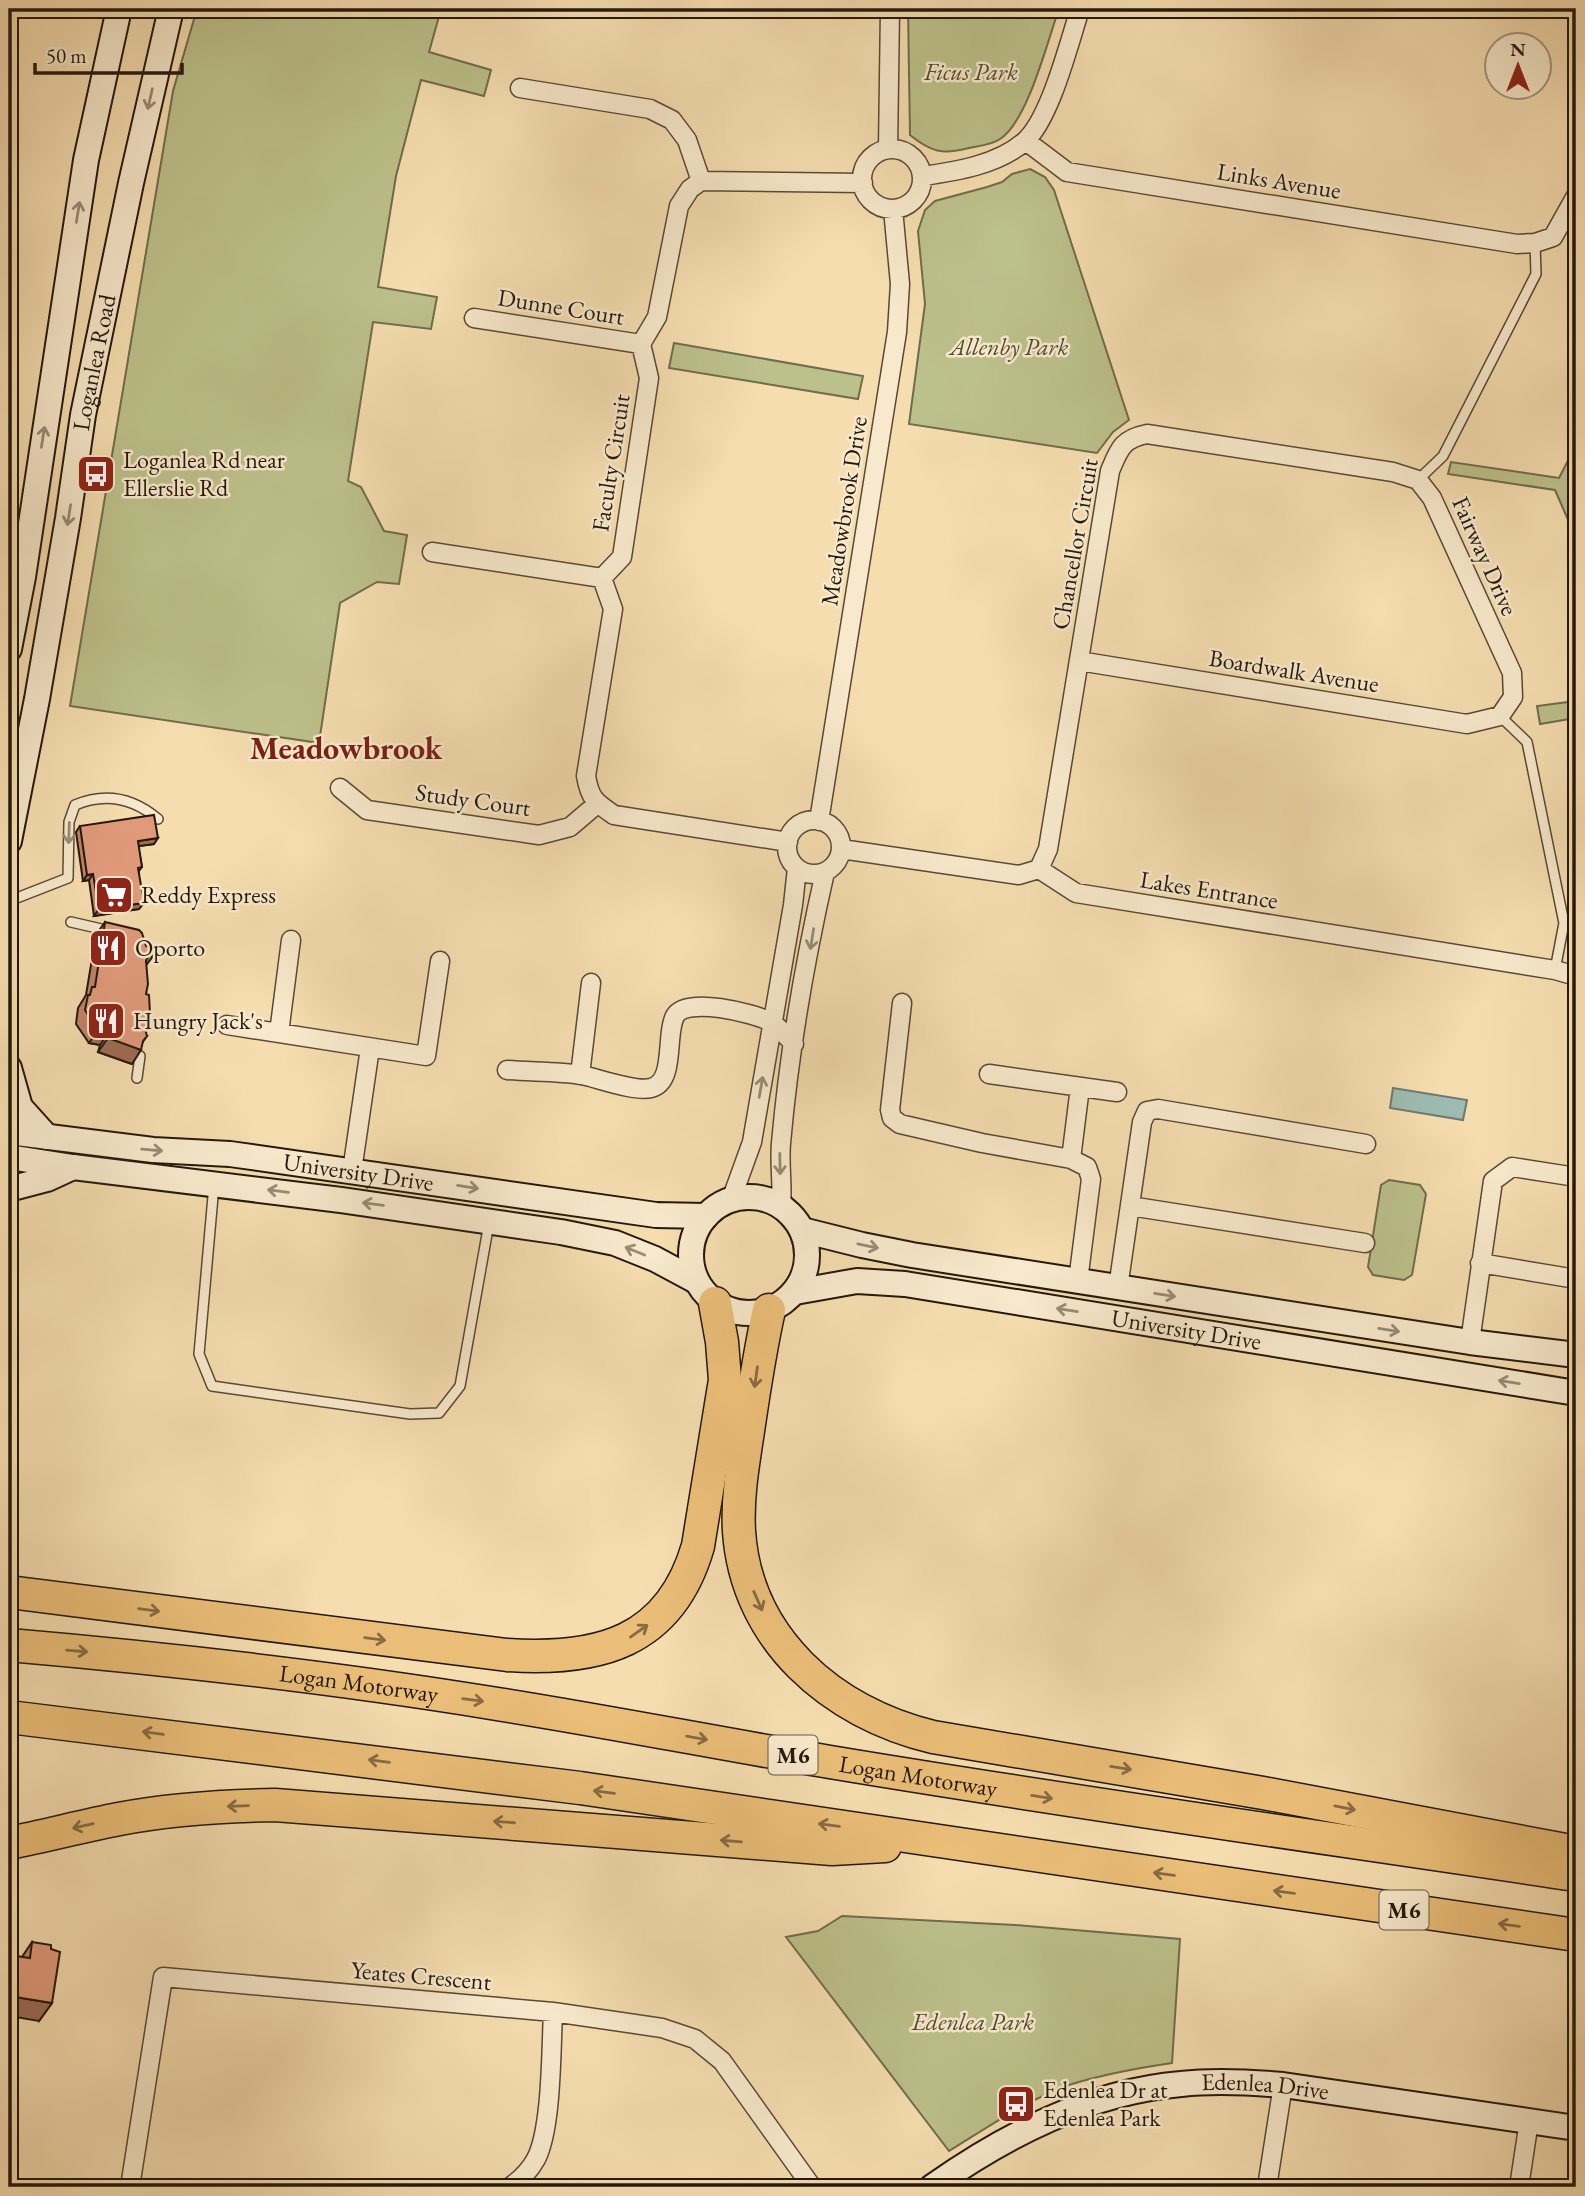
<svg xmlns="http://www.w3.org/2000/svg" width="1585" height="2196" font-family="'EB Garamond',serif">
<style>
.green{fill:#bcc08b;stroke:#706c4c;stroke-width:2}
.water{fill:#9dbbb1;stroke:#6d7a6f;stroke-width:2}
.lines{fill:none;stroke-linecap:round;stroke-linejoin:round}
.lane-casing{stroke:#584935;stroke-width:12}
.street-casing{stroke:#584935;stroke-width:21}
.secondary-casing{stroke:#24180c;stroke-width:28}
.highway-casing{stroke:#24180c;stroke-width:35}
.lane{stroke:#f8e9cc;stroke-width:9}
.street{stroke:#f8e9cc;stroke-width:18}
.secondary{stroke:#f8e9cc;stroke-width:24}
.highway{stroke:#eabe78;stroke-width:32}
.wall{fill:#c1846a;stroke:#24180c;stroke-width:2}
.shaded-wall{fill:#9d6c56;stroke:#24180c;stroke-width:2}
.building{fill:#e09a7b;stroke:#24180c;stroke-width:2}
.oneway{stroke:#998b76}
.oneway2{stroke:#876b42}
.labels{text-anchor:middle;stroke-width:5;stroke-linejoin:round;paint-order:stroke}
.shield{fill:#f8e9cc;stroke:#645746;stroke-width:2}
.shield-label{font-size:23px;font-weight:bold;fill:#24180c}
.park-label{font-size:24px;font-style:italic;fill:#524a32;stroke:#f8e9cc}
.street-label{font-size:24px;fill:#24180c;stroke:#f8e9cc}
.poi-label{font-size:24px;fill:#24180c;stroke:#f8e9cc;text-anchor:start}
.district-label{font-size:32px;font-weight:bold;fill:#7a1f14;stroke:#f8e9cc}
</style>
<rect width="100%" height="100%" fill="#f5ddb0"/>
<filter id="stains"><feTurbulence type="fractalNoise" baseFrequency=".00286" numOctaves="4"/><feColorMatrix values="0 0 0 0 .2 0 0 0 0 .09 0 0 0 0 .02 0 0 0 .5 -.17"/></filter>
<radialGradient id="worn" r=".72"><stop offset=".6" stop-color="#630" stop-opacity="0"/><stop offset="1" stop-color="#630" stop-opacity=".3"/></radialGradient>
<path class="green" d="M197,9H441L429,52L491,70L484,96L421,80L396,176L378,287L437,297L431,329L373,322L348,481L361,487L384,531L407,535L399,584L377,582L340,603L319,743L70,706L173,91Z
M908,9H1059C1047,42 1028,121 1000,139C992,145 979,146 969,148C942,155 931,152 910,135Z
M1030,169L1045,177L1054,190L1129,420L1113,432L1097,453L909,424L925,304L918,231L925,210L935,201L987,187L1002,182L1012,174Z
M674,343L863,376L858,399L669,368Z
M1576,445V538L1555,490L1448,474L1451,462L1559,478Z
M1576,701V718L1540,724L1537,706Z
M1389,1180L1420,1185L1426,1194L1412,1275L1404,1280L1373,1275L1368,1267L1381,1185Z
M842,1916L1015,1925L1180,1939L1172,2063C1138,2068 1105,2074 1072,2084C1028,2099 988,2127 949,2151L786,1937L818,1931Z"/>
<path class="water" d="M1393,1088L1467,1100L1463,1120L1390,1108Z"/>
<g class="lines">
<defs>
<path id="lane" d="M1418,480L1443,456L1536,274L1535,243
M1500,716L1527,742L1564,923L1555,970
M9,901L68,878L69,822L75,805C106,792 133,798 158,819
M71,922L110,931
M137,1078L140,1056
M214,1185L199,1354L212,1386L410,1414L439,1413L460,1386L489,1223"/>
<path id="street" d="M520,88L650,109L672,120L687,140L701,181
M1026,141L1067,172L1517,244L1535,243L1553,237L1576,196
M888,149L890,9
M862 179a30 30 0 1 1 60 0a30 30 0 1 1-60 0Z
M923,176C957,171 997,165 1024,142C1050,120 1069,43 1080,9
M474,318L641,344
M432,552L602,578
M340,788L367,810L539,835L570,827L597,804
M787 847a27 27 0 1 1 54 0a27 27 0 1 1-54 0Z
M819,821L897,332L900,284L893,209
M788,842L614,815C595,802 590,799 586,776L613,609L602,578L622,557L649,378L641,344L657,317L679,206L690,189L701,181L863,183
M841,849L1019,875L1039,869L1076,893L1555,970L1576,976
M1039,869L1048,849L1110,471C1119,449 1122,439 1147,434L1393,472L1418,480L1432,498L1512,673L1513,697L1500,716L1467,724L1079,661
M902,1003L890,1110L892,1118L900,1124L982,1143L1071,1159L1087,1167L1091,1179L1078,1281
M227,1025L426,1056L440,961
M279,1033L291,940
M507,1070C532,1072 558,1071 582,1075C600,1079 635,1092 651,1088C676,1082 665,1035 675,1016C686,996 753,1013 771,1022C779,1027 787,1037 794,1044
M989,1074L1117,1092
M580,1075L591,983
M1071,1159L1080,1087
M352,1171L370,1048
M731,1200L752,1142L793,905L797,868
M1130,1206L1365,1243
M781,1207C783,1185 779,1164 781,1143C789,1053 805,960 825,872
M1480,1263L1576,1279
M1118,1288L1142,1122L1147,1111L1158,1109L1366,1144
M1470,1342L1493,1181L1512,1167L1576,1177
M130,2187L163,1977L553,2012L662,2028L695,2039L722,2061L812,2187
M510,2187C520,2180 530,2170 536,2159C552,2128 551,2050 553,2012
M1267,2187L1283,2085
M1519,2187L1529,2121"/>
<g id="secondary">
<path d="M9,649L23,577L86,160L119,9"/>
<path id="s1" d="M9,841L37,699L68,518L83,415L131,183L171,9"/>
<path d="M9,1068L20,1107L47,1137"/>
<path id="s2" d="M9,1132L153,1150L230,1154L656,1215L706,1216"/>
<path d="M9,1157L73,1167L341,1200L561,1232L615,1243L655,1259L696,1281"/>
<path d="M9,1189L47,1179L73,1167"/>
<circle cx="749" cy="1255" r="58"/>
<path d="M802,1230L862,1245L912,1255L1470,1342L1576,1355"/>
<path id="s3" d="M795,1292L857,1281L905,1284L1576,1393"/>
<path id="s4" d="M932,2187C1006,2135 1089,2092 1181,2084C1215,2080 1249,2082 1283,2085L1576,2128"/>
</g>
<g id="highway">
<path d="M769,1310C760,1350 754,1390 748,1431C743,1464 737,1498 739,1531C746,1639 832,1713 933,1737L1263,1793L1576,1852"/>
<path d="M9,1592L507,1655C598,1661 670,1643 698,1546L725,1380L722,1342L715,1303"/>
<path id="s5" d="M9,1645C170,1659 331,1677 491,1703C606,1721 721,1744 836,1763C1082,1804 1329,1838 1576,1875"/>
<path d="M9,1717L580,1788L1576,1935"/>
<path d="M9,1843C46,1836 82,1826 119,1819C171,1809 223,1806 275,1805L832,1849L885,1846"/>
</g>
</defs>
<use href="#lane" class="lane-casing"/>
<use href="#street" class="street-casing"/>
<use href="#secondary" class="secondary-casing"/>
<use href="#highway" class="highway-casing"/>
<use href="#lane" class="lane"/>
<use href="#street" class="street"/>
<use href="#secondary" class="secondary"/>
<use href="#highway" class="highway"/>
</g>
<path class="wall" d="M80,826L154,844L138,846L142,867L139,871V909L94,916L89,880L83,881L76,832Z
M105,922L146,966L145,1029L142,1043L132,1064L98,1052L100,1045L89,1043L76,1024L78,1008L86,995L96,935Z
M32,1942L52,2003L39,2021L22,1957Z"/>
<path class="shaded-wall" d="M158,838L154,844L133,847L138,841Z
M93,874L89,880L83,881L87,875Z
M144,903L139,909L94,916L99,909Z
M154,955L144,968L138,970L148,956Z
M98,1030L109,1032L100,1045L89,1043Z
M147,1036L138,1049L141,1050L132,1064L98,1052L108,1038Z
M9,1996L52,2003L39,2021L9,2016Z"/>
<path class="building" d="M154,815L158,838L138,841L142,867L138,868L144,903L99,909L93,874L87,875L80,826Z
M105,922L139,930L142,933L146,946L153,948L154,955L148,956L146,961L148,984L146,994L149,995L150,1014L145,1029L147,1036L143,1041L141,1050L108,1038L109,1032L98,1030L85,1010L88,995H90L92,987H95Z
M32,1942L51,1945V1949L60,1952L52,2003L9,1996V1955L30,1958Z"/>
<defs><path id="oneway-shaft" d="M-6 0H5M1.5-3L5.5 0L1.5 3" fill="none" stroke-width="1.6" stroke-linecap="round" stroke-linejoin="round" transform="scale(1.75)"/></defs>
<g class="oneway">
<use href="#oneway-shaft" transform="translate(150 99) rotate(103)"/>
<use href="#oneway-shaft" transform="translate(78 212) rotate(-81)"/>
<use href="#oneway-shaft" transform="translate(43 437) rotate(-81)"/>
<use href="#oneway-shaft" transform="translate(69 515) rotate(99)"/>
<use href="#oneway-shaft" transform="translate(69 833) rotate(92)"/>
<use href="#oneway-shaft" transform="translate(812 939) rotate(99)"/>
<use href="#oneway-shaft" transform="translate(761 1087) rotate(-80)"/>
<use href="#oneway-shaft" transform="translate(152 1150) rotate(5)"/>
<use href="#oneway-shaft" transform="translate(780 1164) rotate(89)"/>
<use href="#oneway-shaft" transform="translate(468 1187) rotate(9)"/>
<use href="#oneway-shaft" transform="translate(278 1191) rotate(-172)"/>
<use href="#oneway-shaft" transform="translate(373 1204) rotate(-172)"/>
<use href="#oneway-shaft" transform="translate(868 1246) rotate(12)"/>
<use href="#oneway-shaft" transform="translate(635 1251) rotate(-158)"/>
<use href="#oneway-shaft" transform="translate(1165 1295) rotate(9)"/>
<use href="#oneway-shaft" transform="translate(1067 1310) rotate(-171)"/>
<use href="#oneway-shaft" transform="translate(1389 1330) rotate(9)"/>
<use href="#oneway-shaft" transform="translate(1509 1382) rotate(-171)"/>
</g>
<g class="oneway2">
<use href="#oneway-shaft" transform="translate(756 1377) rotate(98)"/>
<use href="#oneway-shaft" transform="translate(758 1601) rotate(66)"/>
<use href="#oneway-shaft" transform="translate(149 1610) rotate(7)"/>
<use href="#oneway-shaft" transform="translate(639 1631) rotate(-35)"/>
<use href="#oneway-shaft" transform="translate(375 1639) rotate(7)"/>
<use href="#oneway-shaft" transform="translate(77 1651) rotate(5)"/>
<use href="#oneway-shaft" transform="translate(473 1700) rotate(8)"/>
<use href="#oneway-shaft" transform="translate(153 1733) rotate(-173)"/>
<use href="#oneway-shaft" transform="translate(697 1738) rotate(10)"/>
<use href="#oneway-shaft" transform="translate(379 1761) rotate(-173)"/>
<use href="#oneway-shaft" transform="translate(1121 1768) rotate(9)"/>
<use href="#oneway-shaft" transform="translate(604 1792) rotate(-172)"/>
<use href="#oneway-shaft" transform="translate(1042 1797) rotate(9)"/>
<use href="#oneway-shaft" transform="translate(238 1806) rotate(178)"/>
<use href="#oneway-shaft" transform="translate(1345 1808) rotate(11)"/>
<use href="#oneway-shaft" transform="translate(504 1822) rotate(-176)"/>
<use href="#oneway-shaft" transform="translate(829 1825) rotate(-172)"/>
<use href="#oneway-shaft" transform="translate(83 1826) rotate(167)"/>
<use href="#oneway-shaft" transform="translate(731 1841) rotate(-175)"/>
<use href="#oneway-shaft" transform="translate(1164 1874) rotate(-172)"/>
<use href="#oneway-shaft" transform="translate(1284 1892) rotate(-172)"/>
<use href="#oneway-shaft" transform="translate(1509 1925) rotate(-172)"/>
</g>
<defs>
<symbol id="bus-square" viewBox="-11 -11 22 22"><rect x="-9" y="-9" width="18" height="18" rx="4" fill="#8f2418" stroke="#f8e9cc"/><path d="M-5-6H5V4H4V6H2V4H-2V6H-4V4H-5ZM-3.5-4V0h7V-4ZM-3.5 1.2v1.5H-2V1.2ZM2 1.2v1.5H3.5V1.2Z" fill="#fff"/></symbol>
<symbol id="supermarket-square" viewBox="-11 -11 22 22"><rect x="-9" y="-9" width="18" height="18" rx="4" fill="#8f2418" stroke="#f8e9cc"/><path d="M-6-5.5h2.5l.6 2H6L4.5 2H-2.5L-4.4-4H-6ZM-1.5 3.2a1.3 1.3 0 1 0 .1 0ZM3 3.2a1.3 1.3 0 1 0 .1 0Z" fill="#fff"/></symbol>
<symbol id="restaurant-square" viewBox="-11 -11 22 22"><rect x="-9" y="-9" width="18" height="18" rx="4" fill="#8f2418" stroke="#f8e9cc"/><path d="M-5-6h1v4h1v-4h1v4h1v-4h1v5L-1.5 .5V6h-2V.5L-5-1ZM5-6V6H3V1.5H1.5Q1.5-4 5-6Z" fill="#fff"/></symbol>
</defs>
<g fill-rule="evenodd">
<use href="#bus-square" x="74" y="452" width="44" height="44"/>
<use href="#supermarket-square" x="92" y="873" width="44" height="44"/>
<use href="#restaurant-square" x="86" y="926" width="44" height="44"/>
<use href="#restaurant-square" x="84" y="999" width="44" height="44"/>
<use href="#bus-square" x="994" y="2082" width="44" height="44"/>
</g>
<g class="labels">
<g class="shield">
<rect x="768.5" y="1735.5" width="49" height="39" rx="5"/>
<rect x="1379.5" y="1890.5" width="49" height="39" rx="5"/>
</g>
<g class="shield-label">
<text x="793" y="1763">M6</text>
<text x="1404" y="1918">M6</text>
</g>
<g class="park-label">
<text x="971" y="80">Ficus Park</text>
<text x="1009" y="355">Allenby Park</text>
<text x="973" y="2030">Edenlea Park</text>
</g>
<g class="street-label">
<text transform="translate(1279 181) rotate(9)" y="8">Links Avenue</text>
<text transform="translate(561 307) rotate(9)" y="8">Dunne Court</text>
<text dy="8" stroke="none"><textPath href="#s1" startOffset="486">Loganlea Road</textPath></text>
<text transform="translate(611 463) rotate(-81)" y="8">Faculty Circuit</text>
<text transform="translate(844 511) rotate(-81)" y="8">Meadowbrook Drive</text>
<text transform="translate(1075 544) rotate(-80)" y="8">Chancellor Circuit</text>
<text transform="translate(1485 556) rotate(66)" y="8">Fairway Drive</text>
<text transform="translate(1294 671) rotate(9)" y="8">Boardwalk Avenue</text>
<text transform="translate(473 800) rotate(8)" y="8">Study Court</text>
<text transform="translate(1209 890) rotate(9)" y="8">Lakes Entrance</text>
<text dy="8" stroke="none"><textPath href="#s2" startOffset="352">University Drive</textPath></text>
<text dy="8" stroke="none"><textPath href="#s3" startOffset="396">University Drive</textPath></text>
<text dy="8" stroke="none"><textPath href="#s5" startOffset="352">Logan Motorway</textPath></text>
<text dy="8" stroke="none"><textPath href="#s5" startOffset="919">Logan Motorway</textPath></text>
<text transform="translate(421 1976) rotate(5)" y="8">Yeates Crescent</text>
<text dy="8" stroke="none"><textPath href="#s4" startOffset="357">Edenlea Drive</textPath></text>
</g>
<g class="poi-label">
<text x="123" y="468">Loganlea Rd near<tspan x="123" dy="28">Ellerslie Rd</tspan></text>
<text x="141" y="903">Reddy Express</text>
<text x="135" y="956">Oporto</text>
<text x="133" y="1029">Hungry Jack's</text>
<text x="1043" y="2098">Edenlea Dr at<tspan x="1043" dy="28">Edenlea Park</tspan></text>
</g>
<g class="district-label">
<text x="346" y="759">Meadowbrook</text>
</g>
</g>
<rect width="1585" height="2196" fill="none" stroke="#f5ddb0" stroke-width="35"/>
<rect x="10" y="10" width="1564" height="2175" fill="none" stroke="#24180c" stroke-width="3.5"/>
<rect x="18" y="18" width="1550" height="2161" fill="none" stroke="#24180c" stroke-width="2"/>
<g transform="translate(1518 66)"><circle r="33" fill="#f8e9cc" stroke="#a3957f" stroke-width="2"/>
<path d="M0-5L12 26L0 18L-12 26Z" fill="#8f2418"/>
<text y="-10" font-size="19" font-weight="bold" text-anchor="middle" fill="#24180c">N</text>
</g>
<path d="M35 63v10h147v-10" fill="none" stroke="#24180c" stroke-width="3.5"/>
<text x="46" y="63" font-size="21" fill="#24180c" stroke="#f8e9cc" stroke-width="5" paint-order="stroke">50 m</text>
<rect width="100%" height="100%" filter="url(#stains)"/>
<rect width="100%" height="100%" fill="url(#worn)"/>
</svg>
